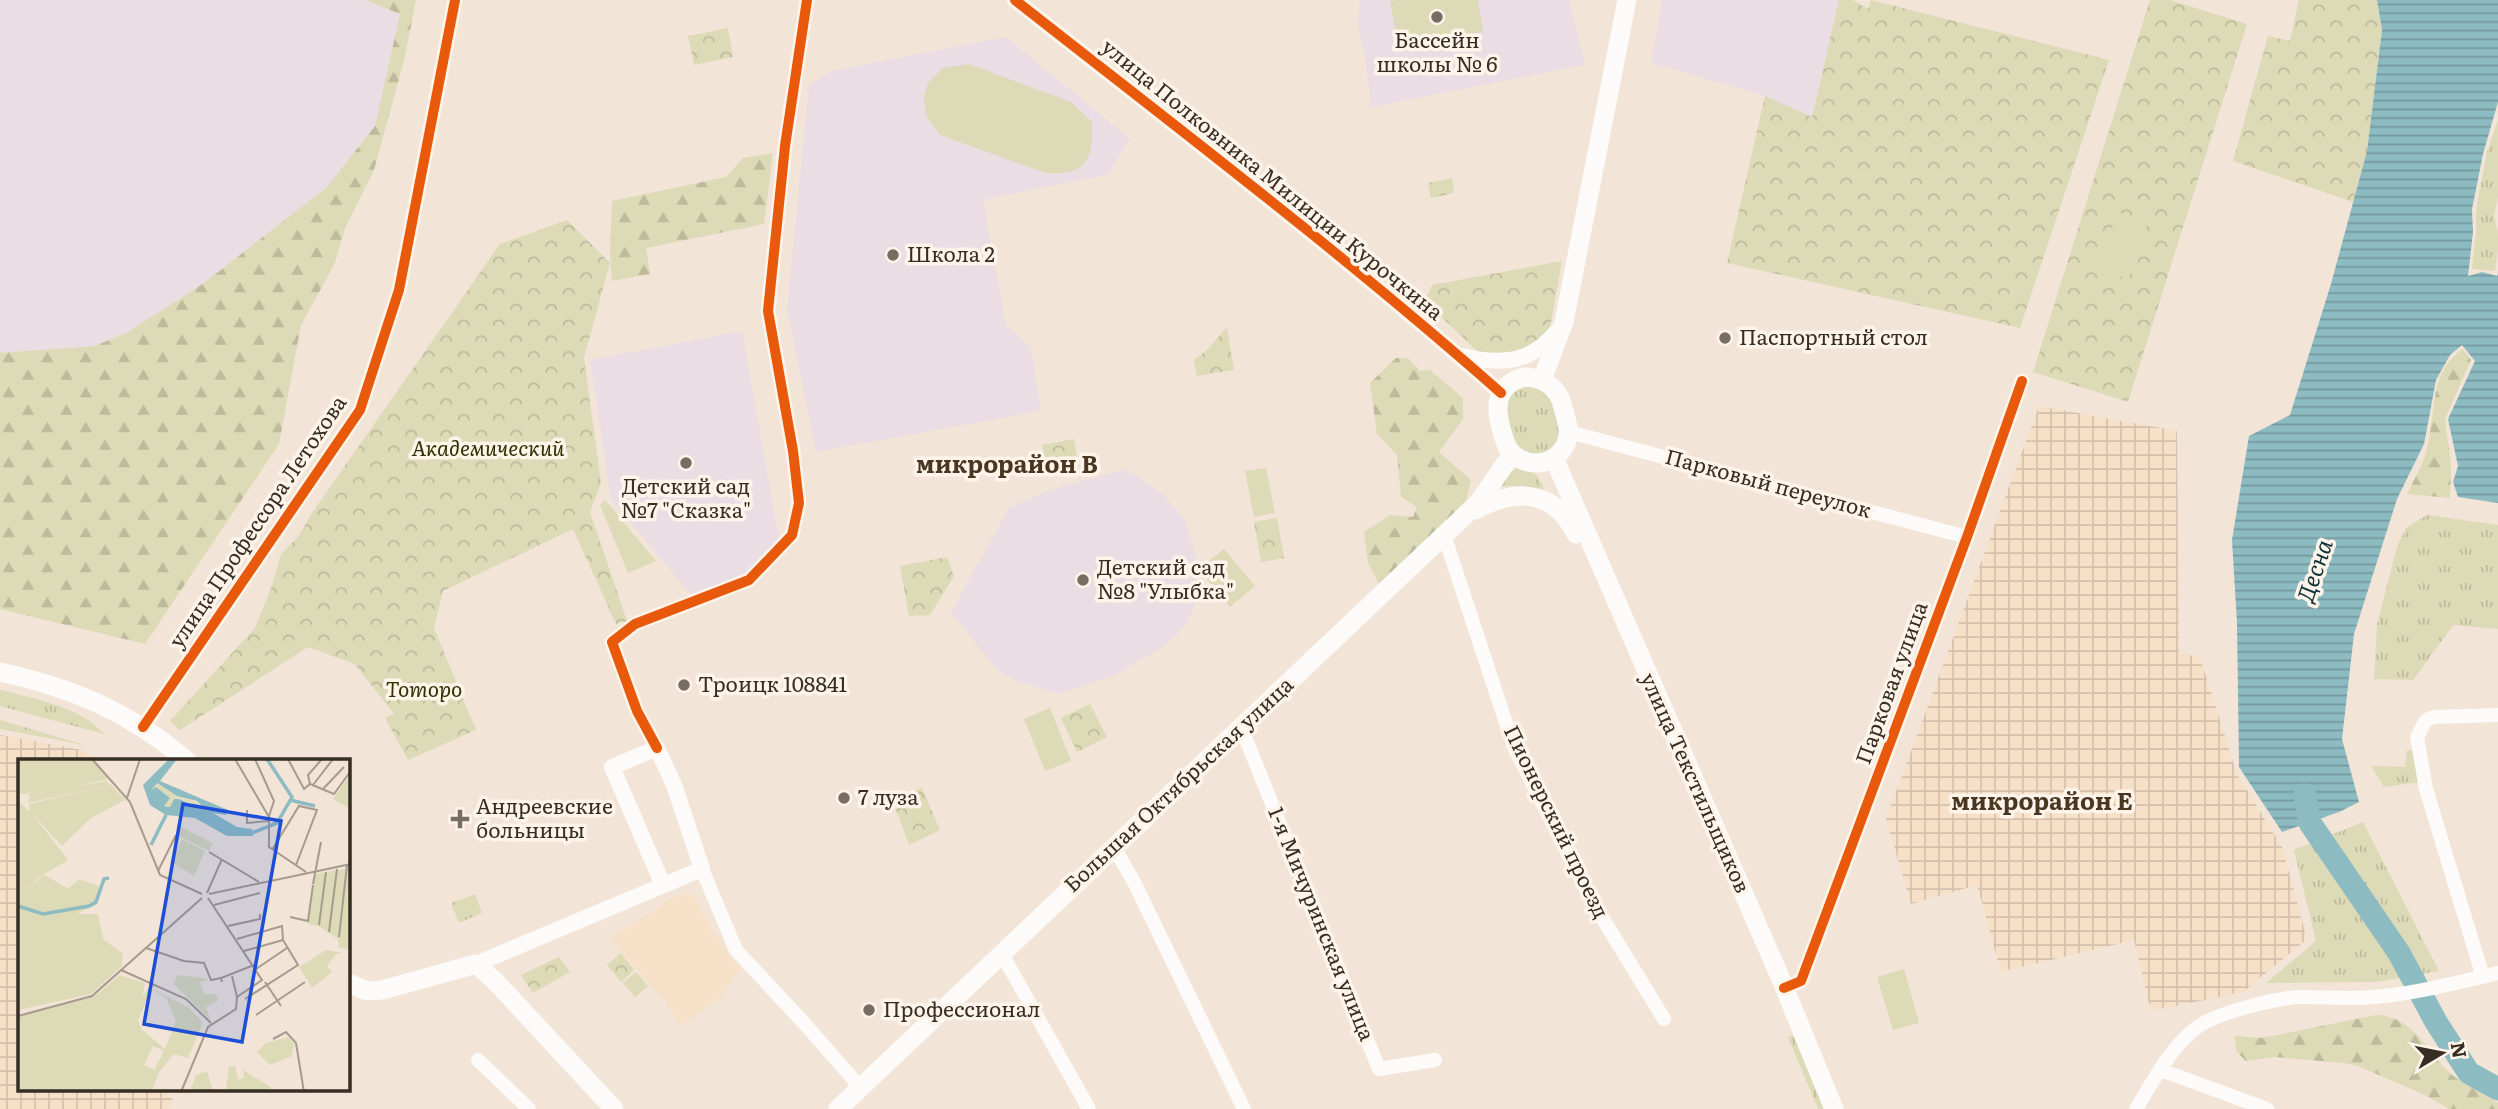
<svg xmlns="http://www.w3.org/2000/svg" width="2498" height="1109" font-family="Literata,serif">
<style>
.built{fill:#f6e0c8}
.industrial{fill:url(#industrial-grid)}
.education{fill:#eadee4}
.grass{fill:url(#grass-tufts)}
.forest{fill:url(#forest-firs)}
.park{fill:url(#park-crowns)}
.pitch{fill:#dddab7}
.water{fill:url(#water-rules)}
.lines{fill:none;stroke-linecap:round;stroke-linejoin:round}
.river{stroke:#8dbbc2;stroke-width:23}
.minor{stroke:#fdfbf9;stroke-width:14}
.tertiary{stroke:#fdfbf9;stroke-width:16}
.secondary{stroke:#fdfbf9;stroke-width:19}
.cycleway-casing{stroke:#fef4ea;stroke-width:15}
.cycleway{stroke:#e8590c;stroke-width:10}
.poi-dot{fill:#786d62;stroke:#fef4ea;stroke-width:2.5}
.labels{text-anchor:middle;stroke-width:7;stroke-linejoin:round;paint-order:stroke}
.poi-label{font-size:21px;fill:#362d23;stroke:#fef4ea;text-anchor:start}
.street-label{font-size:21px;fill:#362d23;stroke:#fef4ea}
.park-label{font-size:21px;font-style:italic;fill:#2f3204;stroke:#fef4ea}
.water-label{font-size:23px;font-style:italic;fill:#0d3138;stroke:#fef4ea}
.quarter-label{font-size:24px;font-weight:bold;fill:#4a3722;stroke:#fef4ea}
.inset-river{fill:none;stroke:#8dbbc2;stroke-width:3.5}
.inset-road{fill:none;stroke:#a79b8e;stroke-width:2}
.view{fill:#1d4ed8;fill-opacity:0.15;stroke:#1d4ed8;stroke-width:3.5}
.inset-edge{fill:none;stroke:#362d23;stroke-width:3.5}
</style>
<defs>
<pattern id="industrial-grid" width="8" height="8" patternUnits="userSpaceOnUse" patternTransform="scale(1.75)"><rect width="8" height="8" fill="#f6e0c8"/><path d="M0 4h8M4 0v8" fill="none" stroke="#d4c0ac"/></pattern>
<pattern id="grass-tufts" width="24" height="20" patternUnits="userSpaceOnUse" patternTransform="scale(1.75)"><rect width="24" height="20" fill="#dddab7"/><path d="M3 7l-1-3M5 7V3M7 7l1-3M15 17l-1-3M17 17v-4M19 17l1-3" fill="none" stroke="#bebb9d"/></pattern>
<pattern id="forest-firs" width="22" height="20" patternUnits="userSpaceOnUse" patternTransform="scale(1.75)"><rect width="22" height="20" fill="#dddab7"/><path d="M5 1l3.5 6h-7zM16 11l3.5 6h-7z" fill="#bebb9d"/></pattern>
<pattern id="park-crowns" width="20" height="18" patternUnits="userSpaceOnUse" patternTransform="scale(1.75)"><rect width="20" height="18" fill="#dddab7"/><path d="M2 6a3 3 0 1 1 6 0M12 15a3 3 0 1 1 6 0" fill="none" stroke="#bebb9d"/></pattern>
<pattern id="water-rules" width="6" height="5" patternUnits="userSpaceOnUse" patternTransform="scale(1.75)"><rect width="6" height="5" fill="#8dbbc2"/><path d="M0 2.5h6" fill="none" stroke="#74989d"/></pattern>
</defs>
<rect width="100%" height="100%" fill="#f2e4d6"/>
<path class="built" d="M693,894L711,930L739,969L722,996L681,1026L663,999L612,941L616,935L677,895Z"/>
<path class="industrial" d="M2039,406L2177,431L2179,652L2200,658L2237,774L2282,847L2307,939L2243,992L2151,1011L2134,940L2001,972L1977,885L1911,904L1886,819Z
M0,735L82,750L96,761H19V1090H163L173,1100L167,1109H0Z"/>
<path class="education" d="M0,0H365L400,13L375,126L327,187L204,283L128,332L95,346L0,353Z
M1360,0H1569L1585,65L1371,107L1366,62L1358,26Z
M1662,0H1839L1812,118L1765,96L1651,63Z
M1006,37L1130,139L1107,175L983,200L1006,325L1031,347L1041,411L816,452L787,310L809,85L831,71Z
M742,331L779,539L742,581L696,601L611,499L590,360Z
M1123,470L1136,475L1165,496L1186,522L1197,561L1198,599L1186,624L1168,644L1109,678L1057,694L1015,680L996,669L951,612L1009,508L1049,490Z"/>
<path class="grass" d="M2498,119V197L2494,216L2498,233V248L2495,271L2472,269L2476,231V210L2487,152Z
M1534,386L1549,395C1555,412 1567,434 1551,448C1540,457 1532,454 1519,451C1508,425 1491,389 1534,386Z
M1516,469C1537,470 1538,476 1546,494C1529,484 1514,485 1495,487L1502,475Z
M2427,515L2498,525V629L2453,625L2413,680L2374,679L2377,625L2397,547L2406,528Z
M0,690C33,698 81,707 104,734L0,706Z
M0,720L85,745L0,729Z
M2407,750L2416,751L2420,782L2384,787L2371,766L2405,767Z
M2363,822L2439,971L2376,982L2266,983L2316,941L2294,850Z
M475,894L482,913L459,923L451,903Z
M1793,1035L1824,1109H1818L1788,1037Z"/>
<path class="forest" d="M365,0H416L404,61L374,170L345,228L335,263L301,325L279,444L145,644L0,609V353L95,346L128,332L204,283L327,187L375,126L400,14Z
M773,153L764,224L646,248L650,274L612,281L610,253L612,201L726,177L743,158Z
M2463,349L2471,360L2445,419L2451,466L2450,498L2407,494C2414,480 2423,464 2427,449C2436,414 2429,370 2463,349Z
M1396,358H1408L1420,371L1430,370L1463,398V419L1439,452L1471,480L1465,506L1380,586L1368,563L1364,532L1390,515L1413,517L1417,507L1401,497L1397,455L1377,434L1370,383Z
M2376,1015C2414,1016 2426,1052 2451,1074C2465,1086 2483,1093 2498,1103V1109H2449L2425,1095L2358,1066L2344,1063L2275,1057L2246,1061L2236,1051L2235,1036L2262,1038Z"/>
<path class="park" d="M1839,0H1853L1868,9L1871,0L2109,60L2020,328L1727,263L1765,96L1812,117Z
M2150,0H2170L2247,24L2128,402L2033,372Z
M2299,0H2377L2382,30L2367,151L2353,202L2233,161L2268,36L2290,41Z
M728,28L733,57L694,65L688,36Z
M1452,178L1454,193L1431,198L1428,183Z
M567,220L610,263L584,358L601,483L590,512L627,621L616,624L573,529L443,591L434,628L476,730L408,760L385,718L394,714L355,664L308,647L180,730L170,721L255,628L271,588L281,554L298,537L312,513L500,244Z
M1562,261L1549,333L1535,345L1512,355L1479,353L1425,301L1432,285Z
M1227,327L1234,370L1197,376L1194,360L1207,350Z
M1074,439L1078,463L1047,468L1042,445Z
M1277,518L1284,558L1261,562L1254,522Z
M947,557L954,576L930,615L909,616L900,566Z
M1090,704L1107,737L1077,752L1061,718Z
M922,788L940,830L909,845L896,810L907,794Z
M621,953L634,970L621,982L607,965Z
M559,957L570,972L533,993L521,975Z"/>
<path class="pitch" d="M1398,0H1478L1483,32L1398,47L1390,1Z
M969,64L1071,102L1092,122C1093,160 1087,176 1045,173L940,135L927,117L924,98L928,83L943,68Z
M2118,212L2148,223L2128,279L2098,268Z
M1266,468L1275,513L1254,517L1245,471Z
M605,500L656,561L628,573L600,505Z
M1224,549L1255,586L1230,607L1199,569Z
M1050,708L1071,761L1045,771L1024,719Z
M1904,969L1919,1023L1893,1030L1877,977Z
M636,972L648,986L635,997L623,983Z"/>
<path class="water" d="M2377,0H2498V102L2483,154L2472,209L2473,232L2468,276L2482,272L2497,276L2498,273V503L2458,497L2453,482L2458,466L2448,419L2475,361L2462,345L2450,355L2436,380L2424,444L2397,499L2354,634L2342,739L2359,802L2339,812L2282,832L2239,767L2237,623L2232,540L2249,436L2290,415L2331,284L2367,151L2382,30Z"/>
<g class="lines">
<path class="river" d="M2305,795L2310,823L2399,953L2436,1022L2469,1073L2498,1089"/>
<path class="minor" d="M1569,432L1967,537
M1444,535L1514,747L1592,901L1664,1019
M143,727L360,410L399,290L455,0
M1241,727L1379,1069L1435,1060
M657,748L637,711L612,642L635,624L749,580L792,535L799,503L793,451L768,311L785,146L807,0
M1115,849L1134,882L1244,1109
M702,869L736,950L804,1023L861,1088
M1002,954L1089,1109
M2483,977L2426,789L2417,737L2426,720L2434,717L2498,715
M1784,988L1801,981L1967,537L2022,381
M478,1060L529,1109
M2161,1070L2267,1109
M2136,1109C2153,1081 2170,1048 2196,1028C2215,1013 2279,997 2303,997C2330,997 2356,1000 2383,996C2421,992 2460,982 2498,973"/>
<path class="tertiary" d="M1015,0C1179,129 1345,255 1501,393
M1462,356C1501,365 1531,364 1558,330
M476,964L702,869L674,785L657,748L612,767L663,885"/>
<path class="secondary" d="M1523,377C1540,377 1554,384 1561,400C1563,410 1570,426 1568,437C1563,463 1532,471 1513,454C1507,449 1505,442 1503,435C1495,410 1493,387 1523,377Z
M1542,380L1564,322L1627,0
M1554,458L1780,977L1834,1109
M1475,510C1515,489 1553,488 1576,534
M0,672C73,688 130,712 187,761
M348,983L367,991L382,990L476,964L495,981L614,1109
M838,1109L1479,502L1512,454"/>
<defs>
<path id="cycleway" d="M1015,0C1179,129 1345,255 1501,393
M143,727L360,410L399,290L455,0
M657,748L637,711L612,642L635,624L749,580L792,535L799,503L793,451L768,311L785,146L807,0
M1784,988L1801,981L1967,537L2022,381"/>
</defs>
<use href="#cycleway" class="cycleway-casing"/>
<use href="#cycleway" class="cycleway"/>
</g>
<g class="poi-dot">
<circle cx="1437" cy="17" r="7"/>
<circle cx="893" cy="255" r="7"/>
<circle cx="1725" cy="338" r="7"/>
<circle cx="686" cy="463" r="7"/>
<circle cx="1083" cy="580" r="7"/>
<circle cx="684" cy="685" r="7"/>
<circle cx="844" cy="798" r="7"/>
<path d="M456.5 808.5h7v7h7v7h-7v7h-7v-7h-7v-7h7z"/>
<circle cx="869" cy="1010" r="7"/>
</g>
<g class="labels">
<g class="poi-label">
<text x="1437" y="48" text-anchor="middle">Бассейн<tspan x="1437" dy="24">школы № 6</tspan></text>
<text x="907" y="262">Школа 2</text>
<text x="1739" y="345">Паспортный стол</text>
<text x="686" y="494" text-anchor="middle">Детский сад<tspan x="686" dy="24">№7 "Сказка"</tspan></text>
<text x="1097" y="575">Детский сад<tspan x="1097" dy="24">№8 "Улыбка"</tspan></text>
<text x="698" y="692">Троицк 108841</text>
<text x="858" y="805">7 луза</text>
<text x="476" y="814">Андреевские<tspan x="476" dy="24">больницы</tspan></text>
<text x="883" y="1017">Профессионал</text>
</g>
<g class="street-label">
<text transform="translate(1272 180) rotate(39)" y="7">улица Полковника Милиции Курочкина</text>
<text transform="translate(1768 484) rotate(15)" y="7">Парковый переулок</text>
<text transform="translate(258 522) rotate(-56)" y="7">улица Профессора Летохова</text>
<text transform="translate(1892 683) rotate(-70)" y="7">Парковая улица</text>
<text transform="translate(1695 783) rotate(66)" y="7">улица Текстильщиков</text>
<text transform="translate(1179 785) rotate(-43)" y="7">Большая Октябрьская улица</text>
<text transform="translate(1556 822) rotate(64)" y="7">Пионерский проезд</text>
<text transform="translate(1321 924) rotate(68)" y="7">1-я Мичуринская улица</text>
</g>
<g class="park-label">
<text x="488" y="456">Академический</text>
<text x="424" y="697">Тоторо</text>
</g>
<g class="water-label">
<text transform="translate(2315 571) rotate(-71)" y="8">Десна</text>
</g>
<g class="quarter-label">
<text x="1007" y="473">микрорайон В</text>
<text x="2042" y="810">микрорайон Е</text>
</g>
</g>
<g transform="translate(18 759)">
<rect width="332" height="332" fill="#f2e4d6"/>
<path d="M0,0H72L88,15L6,35L0,33ZM138,24L159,37L178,43L189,52L161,39L156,40L152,48L148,47L135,41L131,37L132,32L133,38L146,46L152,39L138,28L133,31ZM93,26L107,41L73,59L44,87L13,53L50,101L21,118L11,130L0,123V42L12,53L11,45Z" fill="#dddab7"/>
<path d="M88,15L90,20L56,28L88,22L93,26L10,44L12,38L34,32L10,38L13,32ZM26,115L50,130L62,120L83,128L78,146L59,155H80L85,180L105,195L104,207L73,235L0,251V123L11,130ZM308,191L325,194L318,195L309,207L314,213L294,229L281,208ZM101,216L127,224L124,238L131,228L170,248L185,263L170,299L156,295L141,313L134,332L0,333V258L80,235ZM134,230L148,239L158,262L147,290L124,271L120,261ZM135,287L146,292L136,311L126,306ZM270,278L276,285L274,297L252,306L239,293L248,284ZM211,307H217L220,321L226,319L225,311L253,328L251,332H208ZM189,312L195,332H172L178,316Z" fill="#dddab7" fill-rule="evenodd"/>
<path d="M163,68L195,84L191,92L159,76ZM164,80L187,92L176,117L154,103ZM159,216L191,220L182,223L186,235H198L200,241L188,248L193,262L156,225Z" fill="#dddab7"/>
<path d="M332,16V50L315,40ZM332,109V191L321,188L320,180L300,167L290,165L297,115Z" fill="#dddab7"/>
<path d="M151,0H159L142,22L210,51L208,56L195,54L219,68L234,70L235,77H209L177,59L148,56L132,46L125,26ZM139,24L159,37L179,42L189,52L161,40H156L152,48L146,47L152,39L138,28L133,31Z" fill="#8dbbc2" fill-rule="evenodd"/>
<path class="inset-river" d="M272,41L297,47M231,75L259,64L274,38L249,0M133,86L148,56M0,147L25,155L71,147L78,143L86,120L91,119"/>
<path class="inset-road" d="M74,0L112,43L142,116L184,135M217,0L251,58V88L288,113M237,0L256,42L251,57M270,0L286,30L292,25L316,35L332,13M292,25L290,16L304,0M295,26L315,0M305,30L326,8M109,39L122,0M229,51V64L251,62M254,91L281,47L299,51L278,106M191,93L241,123M140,112L158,76M295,125L303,83M189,134L204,100M191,135L333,105M196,146L242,134M272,158L290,162L295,126M301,166L308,113M210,167L242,160V155M311,173L319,110M321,178L329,106M219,180L264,167L265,181L280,206L227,240M128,189L166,202L186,204L193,221L203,219M226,192L265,181M238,210L269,189M103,211L168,240L193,264M214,217L219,238M204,223L203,219L236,206M247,223L263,247M238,256L287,223M0,257L74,237L184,139M255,280L268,273L278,284L286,333M163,333L190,268L218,250L219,238L244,221L190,139"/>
<path class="view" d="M165,45L263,62L224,283L126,265Z"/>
<rect width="332" height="332" class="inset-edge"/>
</g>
<g transform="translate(2442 1053) rotate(80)" stroke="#fef4ea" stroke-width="5" paint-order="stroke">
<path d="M0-5L12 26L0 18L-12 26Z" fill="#362d23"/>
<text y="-10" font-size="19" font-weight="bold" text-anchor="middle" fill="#362d23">N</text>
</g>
</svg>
